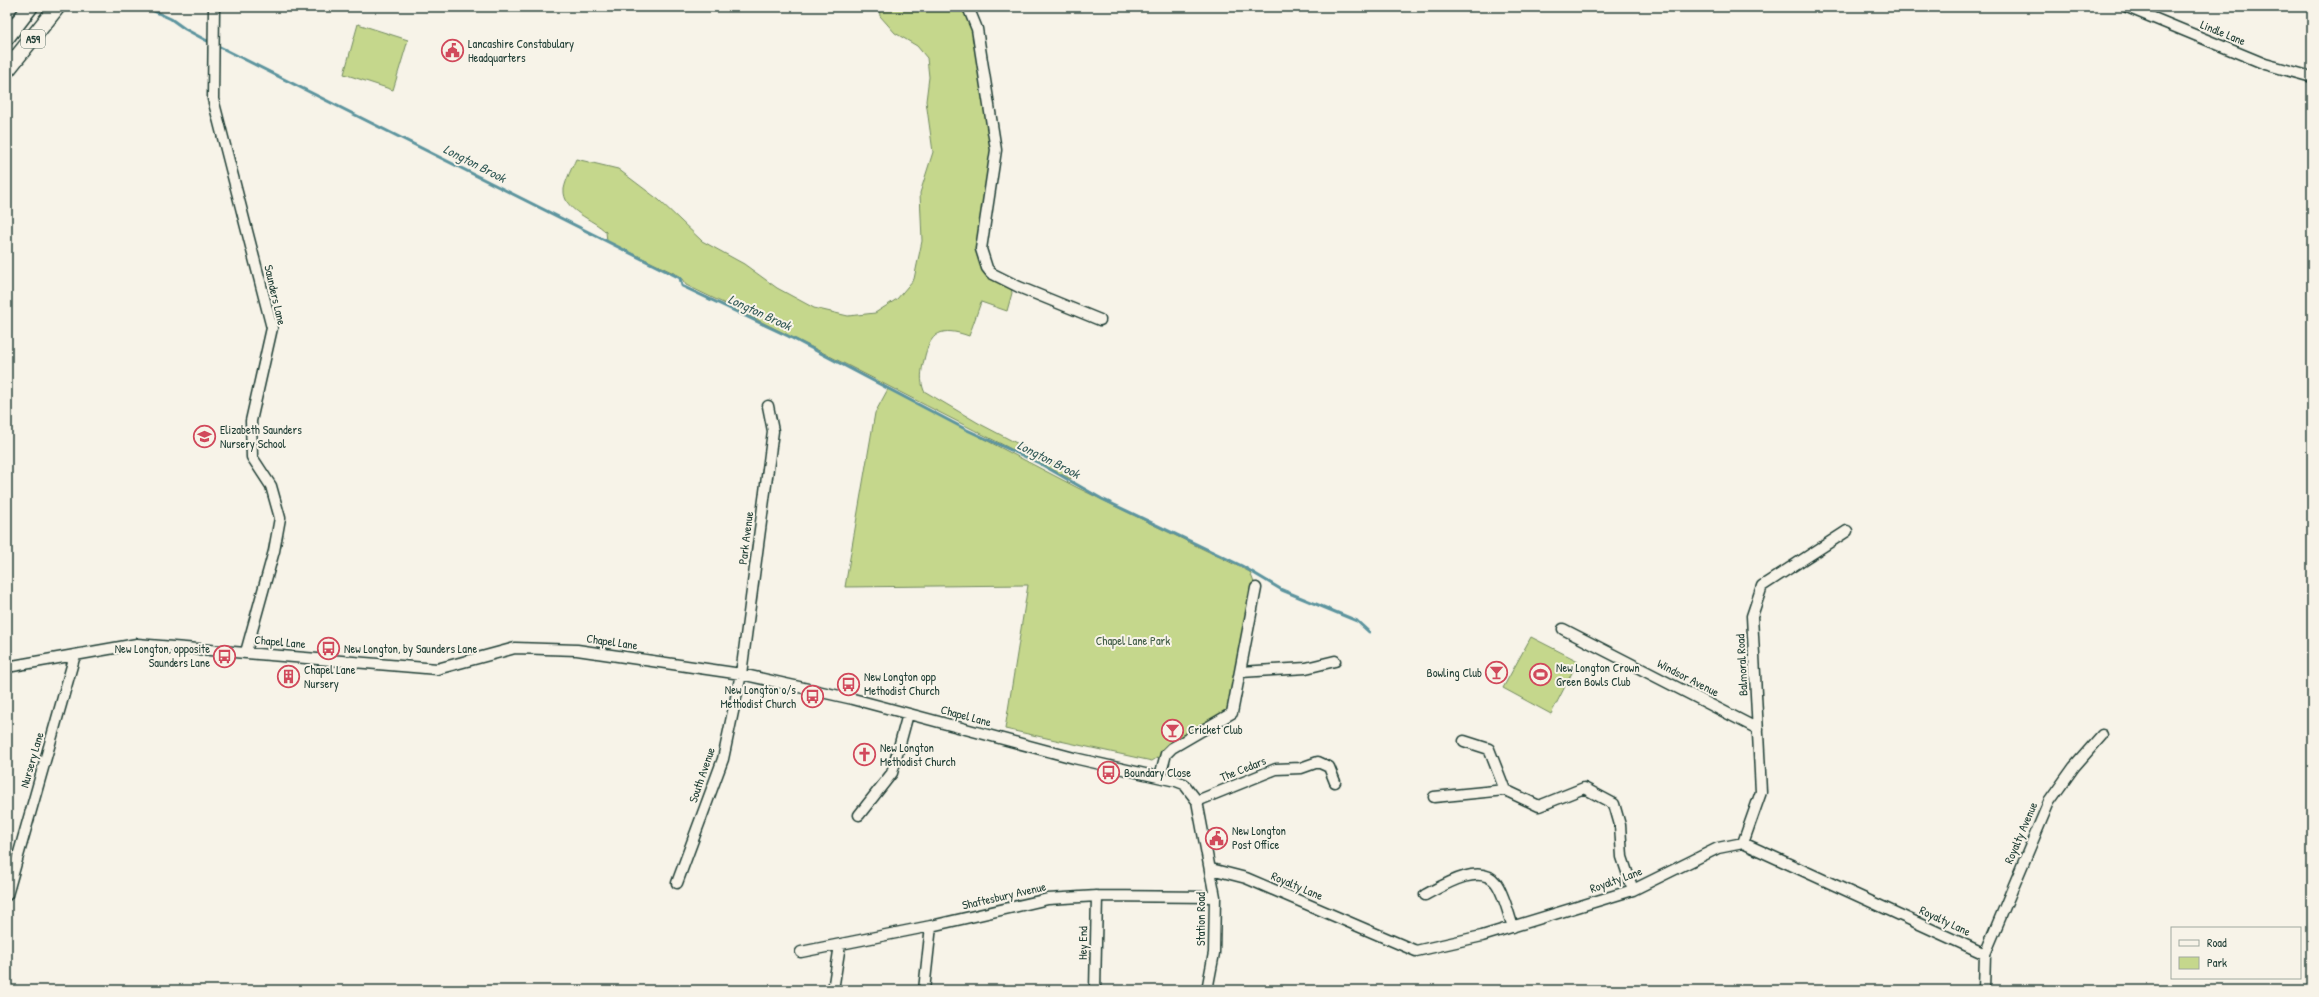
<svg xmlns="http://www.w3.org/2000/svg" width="2319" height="997" font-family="'Patrick Hand',sans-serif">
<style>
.green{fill:#c5d78c;stroke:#728a60}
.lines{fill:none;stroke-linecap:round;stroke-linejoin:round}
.stream{stroke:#5c949e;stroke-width:3}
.minor-casing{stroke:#1f3d34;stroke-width:13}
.highway-casing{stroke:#1f3d34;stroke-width:18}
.minor{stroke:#f7f3e8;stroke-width:10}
.highway{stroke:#f7f3e8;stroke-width:15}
.labels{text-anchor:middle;stroke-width:4;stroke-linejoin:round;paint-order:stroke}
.shield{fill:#f7f3e8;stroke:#60746a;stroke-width:1}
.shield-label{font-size:11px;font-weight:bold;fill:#1f3d34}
.street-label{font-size:12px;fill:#1f3d34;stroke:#f7f3e8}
.poi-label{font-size:12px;fill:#1f3d34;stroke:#f7f3e8;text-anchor:start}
.park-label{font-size:12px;fill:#405c46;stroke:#f7f3e8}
.water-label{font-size:13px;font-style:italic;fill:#335a57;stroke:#f7f3e8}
</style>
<rect width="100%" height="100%" fill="#f7f3e8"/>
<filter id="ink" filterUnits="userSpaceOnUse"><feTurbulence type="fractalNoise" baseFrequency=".025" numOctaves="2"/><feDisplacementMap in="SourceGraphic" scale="8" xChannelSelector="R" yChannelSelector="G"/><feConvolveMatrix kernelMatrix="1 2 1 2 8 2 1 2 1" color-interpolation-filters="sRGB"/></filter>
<g filter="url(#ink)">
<path class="green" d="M879,7H964L974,27L993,150L978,253L981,268L1011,288L1012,293L1007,311L981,302L969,336C941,326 930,332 924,360C921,372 920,380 924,391L980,424L1072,472L1071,479C942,415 816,347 686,285L680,276L607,241L606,232C594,219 562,211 564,189C566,179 572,168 576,159L618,169L659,200L702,241L744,264L777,288L814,308L848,316L875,313L897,299L914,279L922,241L920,193L933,152L926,101L929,77L927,58L917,46L895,33L880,16Z
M358,24L408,40L393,90L344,74Z
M888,389L1078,488L1250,572L1256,588L1234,709L1152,761L1005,729L1028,585L845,587L875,413Z
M1531,637L1578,661L1551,714L1503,688Z"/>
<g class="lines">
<path class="stream" d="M145,7L171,19L185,29L211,43
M216,45L680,278L682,286L788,336L967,430L1039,463L1102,499L1242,566L1282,590L1357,621L1369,632"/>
<defs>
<path id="minor" d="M214,7L213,99L272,328L251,421L252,457L271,486L280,518L274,551L246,652
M968,7L977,29L996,150L981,249L987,268L991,273L1019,287L1100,320
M2127,7L2265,64L2312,77
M1563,629L1758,729
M7,667L137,644L437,669L515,648L577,650L741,674L853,699L1074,758L1176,781L1184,784L1197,801L1215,897L1214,953L1207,990
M1241,672L1306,668L1335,661
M1464,741L1489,749L1505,790
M1160,776L1166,754L1172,748L1232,713L1256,588
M1434,797L1505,790L1539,806L1584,788L1614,804L1620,825L1622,857L1633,890
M1197,801L1276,769L1301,768L1318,762L1329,767L1335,782
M859,815L892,773L908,714
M1743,843L1761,792L1752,616L1762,586L1847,531
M1211,869L1246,878L1416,951L1482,936L1633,890L1718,848L1743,843L1985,954
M677,883L723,759L741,674L773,431L768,406
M7,895L75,655
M1425,895C1442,886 1480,862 1496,883C1504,894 1508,913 1513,927
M801,952L931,926L1048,899L1097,896L1215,897
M833,990L840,945
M924,990L931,926
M1095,990L1097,896
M1984,990L1985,954L2049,802L2074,767L2102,735"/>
<path id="highway" d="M7,37L30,7
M7,70L57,7"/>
</defs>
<use href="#minor" class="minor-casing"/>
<use href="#highway" class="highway-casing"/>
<use href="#minor" class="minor"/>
<use href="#highway" class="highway"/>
</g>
</g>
<defs>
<symbol id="civic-ring" viewBox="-11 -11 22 22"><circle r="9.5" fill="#f7f3e8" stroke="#d1495b" stroke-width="1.5"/><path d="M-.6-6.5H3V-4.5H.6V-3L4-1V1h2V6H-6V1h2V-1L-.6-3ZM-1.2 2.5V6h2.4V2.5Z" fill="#d1495b"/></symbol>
<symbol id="school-ring" viewBox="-11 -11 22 22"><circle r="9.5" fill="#f7f3e8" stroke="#d1495b" stroke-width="1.5"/><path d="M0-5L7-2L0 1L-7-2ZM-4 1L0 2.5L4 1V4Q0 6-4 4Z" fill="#d1495b"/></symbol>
<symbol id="bus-ring" viewBox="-11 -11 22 22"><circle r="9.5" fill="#f7f3e8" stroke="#d1495b" stroke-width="1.5"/><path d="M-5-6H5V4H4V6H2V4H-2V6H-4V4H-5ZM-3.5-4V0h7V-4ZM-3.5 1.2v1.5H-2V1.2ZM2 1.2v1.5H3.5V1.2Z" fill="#d1495b"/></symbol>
<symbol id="bar-ring" viewBox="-11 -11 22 22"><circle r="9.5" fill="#f7f3e8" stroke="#d1495b" stroke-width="1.5"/><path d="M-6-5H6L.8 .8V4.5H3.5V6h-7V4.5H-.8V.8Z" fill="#d1495b"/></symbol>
<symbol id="stadium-ring" viewBox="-11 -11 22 22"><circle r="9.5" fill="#f7f3e8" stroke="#d1495b" stroke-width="1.5"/><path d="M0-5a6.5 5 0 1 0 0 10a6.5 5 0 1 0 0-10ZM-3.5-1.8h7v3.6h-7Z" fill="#d1495b"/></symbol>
<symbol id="building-ring" viewBox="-11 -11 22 22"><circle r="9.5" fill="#f7f3e8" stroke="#d1495b" stroke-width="1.5"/><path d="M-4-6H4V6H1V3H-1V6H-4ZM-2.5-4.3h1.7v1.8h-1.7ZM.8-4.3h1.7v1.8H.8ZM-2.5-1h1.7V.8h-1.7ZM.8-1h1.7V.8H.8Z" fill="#d1495b"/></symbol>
<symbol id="church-ring" viewBox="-11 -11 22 22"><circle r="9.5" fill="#f7f3e8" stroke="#d1495b" stroke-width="1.5"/><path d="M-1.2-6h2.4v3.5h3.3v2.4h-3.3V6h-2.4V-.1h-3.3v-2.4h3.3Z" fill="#d1495b"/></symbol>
</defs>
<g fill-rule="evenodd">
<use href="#civic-ring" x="440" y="38" width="25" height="25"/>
<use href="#school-ring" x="192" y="424" width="25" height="25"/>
<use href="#bus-ring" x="316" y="636" width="25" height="25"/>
<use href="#bus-ring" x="212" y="644" width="25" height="25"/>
<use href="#bar-ring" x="1484" y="660" width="25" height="25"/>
<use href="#stadium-ring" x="1528" y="662" width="25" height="25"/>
<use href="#building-ring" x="276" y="664" width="25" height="25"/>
<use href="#bus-ring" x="836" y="672" width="25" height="25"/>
<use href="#bus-ring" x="800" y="684" width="25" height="25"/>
<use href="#bar-ring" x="1160" y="718" width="25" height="25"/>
<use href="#church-ring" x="852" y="742" width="25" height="25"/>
<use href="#bus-ring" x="1096" y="760" width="25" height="25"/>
<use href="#civic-ring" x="1204" y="826" width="25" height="25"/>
</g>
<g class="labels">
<rect class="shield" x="21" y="30" width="24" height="18" rx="3"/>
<g class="shield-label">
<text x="33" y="43">A59</text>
</g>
<g class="street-label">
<text transform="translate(2223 33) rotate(22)" y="4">Lindle Lane</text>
<text transform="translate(275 295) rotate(77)" y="4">Saunders Lane</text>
<text transform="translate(746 538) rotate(-83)" y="4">Park Avenue</text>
<text transform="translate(280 642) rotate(5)" y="4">Chapel Lane</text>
<text transform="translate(612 642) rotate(8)" y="4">Chapel Lane</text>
<text transform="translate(1742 665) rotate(-93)" y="4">Balmoral Road</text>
<text transform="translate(1688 678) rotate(27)" y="4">Windsor Avenue</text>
<text transform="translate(966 716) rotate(15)" y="4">Chapel Lane</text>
<text transform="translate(32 760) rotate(-74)" y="4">Nursery Lane</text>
<text transform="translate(1243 769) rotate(-22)" y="4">The Cedars</text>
<text transform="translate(702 775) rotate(-71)" y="4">South Avenue</text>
<text transform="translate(2021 833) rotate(-67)" y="4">Royalty Avenue</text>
<text transform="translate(1616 880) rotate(-20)" y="4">Royalty Lane</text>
<text transform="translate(1297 886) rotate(23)" y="4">Royalty Lane</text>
<text transform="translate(1004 896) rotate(-13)" y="4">Shaftesbury Avenue</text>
<text transform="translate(1201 919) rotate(-90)" y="4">Station Road</text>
<text transform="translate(1945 921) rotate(25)" y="4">Royalty Lane</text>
<text transform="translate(1083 943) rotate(-89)" y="4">Hey End</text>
</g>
<g class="poi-label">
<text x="468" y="48">Lancashire Constabulary<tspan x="468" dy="14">Headquarters</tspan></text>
<text x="220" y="434">Elizabeth Saunders<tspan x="220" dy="14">Nursery School</tspan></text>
<text x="210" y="653" text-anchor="end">New Longton, opposite<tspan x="210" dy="14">Saunders Lane</tspan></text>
<text x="344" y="653">New Longton, by Saunders Lane</text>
<text x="1556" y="672">New Longton Crown<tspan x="1556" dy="14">Green Bowls Club</tspan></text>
<text x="304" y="674">Chapel Lane<tspan x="304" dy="14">Nursery</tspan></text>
<text x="1482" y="677" text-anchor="end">Bowling Club</text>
<text x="864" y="681">New Longton opp<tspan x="864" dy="14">Methodist Church</tspan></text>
<text x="796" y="694" text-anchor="end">New Longton o/s<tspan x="796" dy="14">Methodist Church</tspan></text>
<text x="1188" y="734">Cricket Club</text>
<text x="880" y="752">New Longton<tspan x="880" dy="14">Methodist Church</tspan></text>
<text x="1124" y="777">Boundary Close</text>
<text x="1232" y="835">New Longton<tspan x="1232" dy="14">Post Office</tspan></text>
</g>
<g class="park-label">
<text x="1133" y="645">Chapel Lane Park</text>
</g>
<g class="water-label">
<text transform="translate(475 163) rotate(27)" y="5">Longton Brook</text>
<text transform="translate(760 312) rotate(25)" y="5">Longton Brook</text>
<text transform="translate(1049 459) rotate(27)" y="5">Longton Brook</text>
</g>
</g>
<rect width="2319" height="997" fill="none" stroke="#f7f3e8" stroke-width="24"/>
<rect x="12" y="12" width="2295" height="973" fill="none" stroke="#1f3d34" stroke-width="1.5" filter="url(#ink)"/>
<rect x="2171" y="927" width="130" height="52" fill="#f7f3e8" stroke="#a1aaa0"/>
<rect x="2179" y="940" width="20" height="6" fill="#f7f3e8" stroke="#a1aaa0"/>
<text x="2207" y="947" font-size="12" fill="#1f3d34">Road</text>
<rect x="2179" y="957" width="20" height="12" fill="#c5d78c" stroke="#a1aaa0"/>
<text x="2207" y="967" font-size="12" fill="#1f3d34">Park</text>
</svg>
